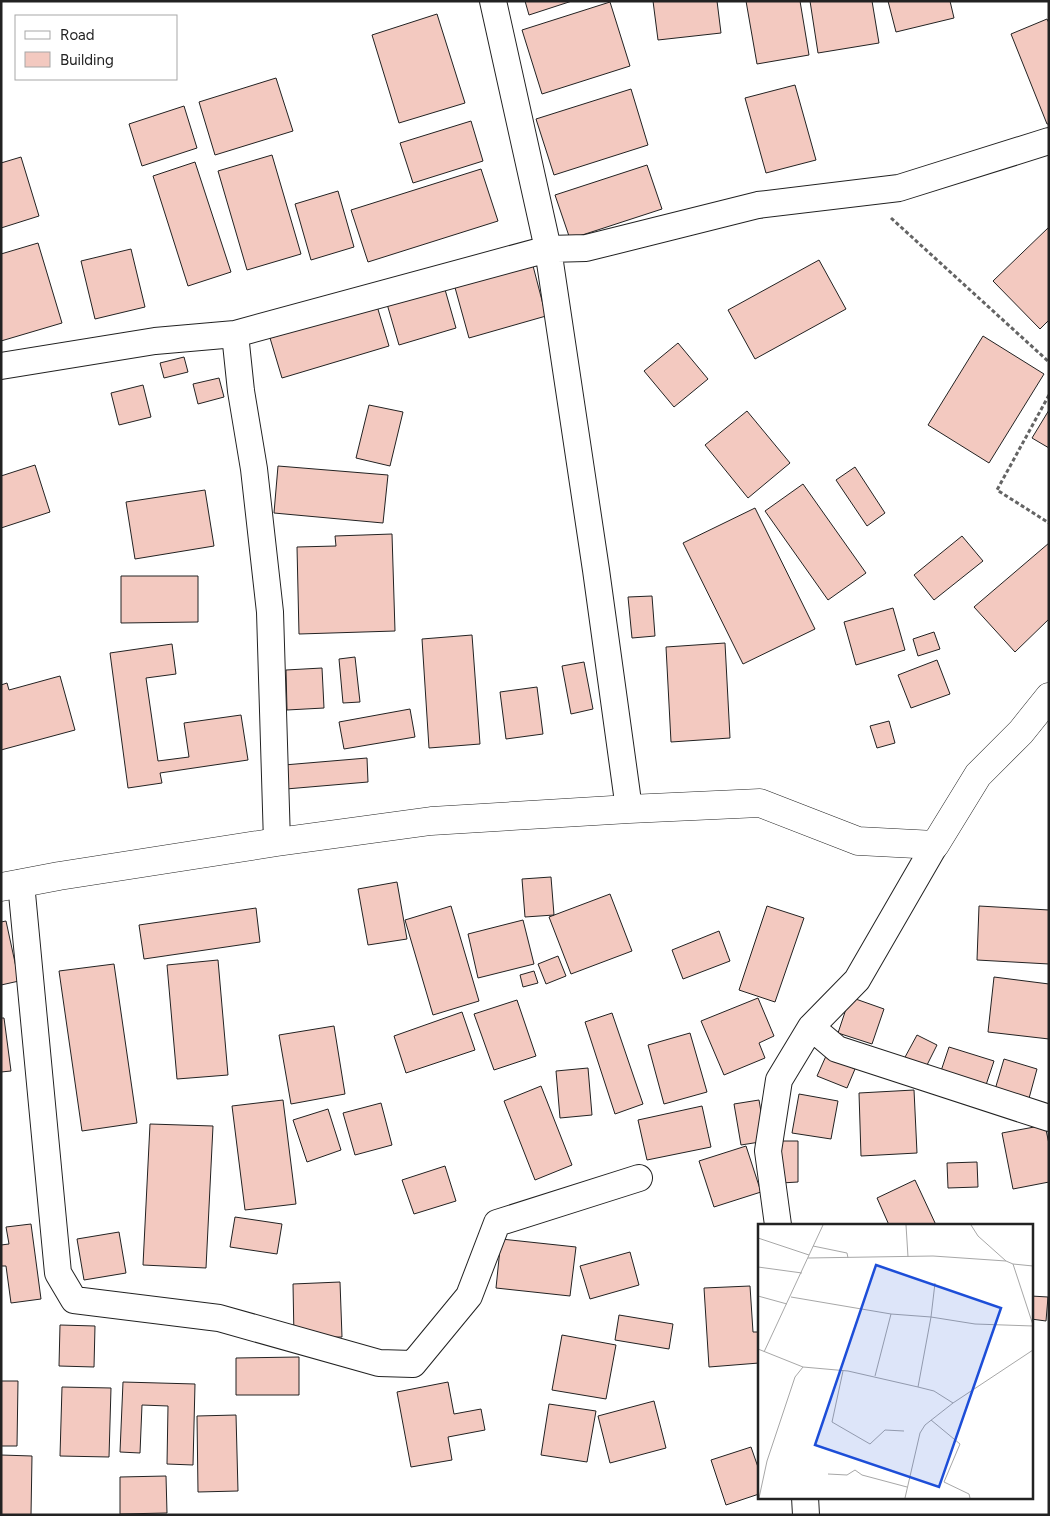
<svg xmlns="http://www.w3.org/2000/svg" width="1050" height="1516" font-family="Figtree,sans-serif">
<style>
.building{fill:#f3c9c0;stroke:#222}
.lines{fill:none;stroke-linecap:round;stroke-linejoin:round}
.minor-casing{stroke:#222;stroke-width:28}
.tertiary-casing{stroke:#222;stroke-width:29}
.path{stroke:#646464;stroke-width:3;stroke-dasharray:4 2.5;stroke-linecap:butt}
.minor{stroke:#fff;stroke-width:26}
.tertiary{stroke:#fff;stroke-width:28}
.inset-road{fill:none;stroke:#a7a7a7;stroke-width:1}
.view{fill:#1d4ed8;fill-opacity:0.15;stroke:#1d4ed8;stroke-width:2.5}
.inset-edge{fill:none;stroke:#222;stroke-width:2.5}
</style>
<rect width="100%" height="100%" fill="#fff"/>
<path class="building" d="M525,1H572L529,15Z
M653,1H717L721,33L658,40Z
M746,1H800L809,55L757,64Z
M810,1H872L879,43L818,53Z
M888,1H950L954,18L896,32Z
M610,2L630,66L542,94L522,30Z
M437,14L465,103L399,123L372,35Z
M1047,19L1049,23V124H1047L1011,34Z
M276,78L293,131L215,155L199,102Z
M795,85L816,160L766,173L745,98Z
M631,89L648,145L554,175L536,119Z
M184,106L197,148L142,166L129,124Z
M471,121L483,161L413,183L400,143Z
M272,155L301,254L247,270L218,171Z
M21,157L39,216L1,228V163Z
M195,162L231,272L188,286L153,176Z
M647,165L662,209L570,239L555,195Z
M481,169L498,221L368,262L351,210Z
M338,191L354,247L311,260L295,204Z
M1049,227V320L1040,329L993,281Z
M38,243L62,323L1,341V254Z
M131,249L145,307L95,319L81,261Z
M819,260L846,309L755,359L728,310Z
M532,262L546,316L469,338L454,284Z
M444,286L456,328L399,345L387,304Z
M377,306L389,346L282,378L270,338Z
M983,336L1044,374L989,463L928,425Z
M678,343L708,379L674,407L644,371Z
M184,357L188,372L164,378L160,363Z
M219,378L224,397L198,404L193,384Z
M143,385L151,417L119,425L111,393Z
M369,405L403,412L390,466L356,458Z
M1049,410V448L1032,438Z
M747,411L790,463L748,498L705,445Z
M35,465L50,512L1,528V476Z
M278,466L388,475L383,523L274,513Z
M855,467L885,513L867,526L836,480Z
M803,484L866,573L828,600L765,511Z
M205,490L214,546L135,559L126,502Z
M755,508L815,629L743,664L683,543Z
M392,534L395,631L299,634L297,547L336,546L335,536Z
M962,536L983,561L934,600L914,575Z
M1049,543V619L1015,652L974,607Z
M121,576H198V622L121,623Z
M652,596L655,636L632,638L628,597Z
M893,608L905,650L856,665L844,622Z
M934,632L940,649L918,656L913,639Z
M472,635L480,744L429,748L422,639Z
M725,643L730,738L671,742L666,647Z
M172,644L176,674L146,678L158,761L189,757L184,723L241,715L248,760L160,773L162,783L128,788L110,653Z
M355,657L360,702L343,703L339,659Z
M937,660L950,694L911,708L898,675Z
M584,662L593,709L571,714L562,666Z
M322,668L324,708L287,710L286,670Z
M60,676L75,730L1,750V685L7,683L9,690Z
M537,687L543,734L506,739L500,692Z
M410,709L415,737L344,749L339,722Z
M889,721L895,743L877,748L870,726Z
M367,758L368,782L286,789L284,765Z
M551,877L554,915L525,917L522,879Z
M397,882L407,939L368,945L358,889Z
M610,894L632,951L571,974L549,917Z
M451,906L479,1001L433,1015L405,920Z
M767,906L804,918L775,1002L739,990Z
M979,906L1049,910V964L977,960Z
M256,908L260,942L144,959L139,925Z
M523,920L534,964L478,978L468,934Z
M6,921L19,981L1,985V922Z
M719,931L730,961L683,979L672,950Z
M558,956L566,976L546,984L538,964Z
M218,960L228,1075L177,1079L167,965Z
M114,964L137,1123L82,1131L59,971Z
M534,971L538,983L523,987L520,975Z
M994,977L1049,984V1039L988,1032Z
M850,997L884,1009L872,1044L838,1033Z
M758,998L774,1036L759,1043L765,1058L724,1075L701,1021Z
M517,1000L536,1056L494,1070L474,1014Z
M462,1012L475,1050L406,1073L394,1036Z
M612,1013L643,1104L615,1114L585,1022Z
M1,1018H4L11,1071L1,1072Z
M334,1026L345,1094L291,1104L279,1035Z
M690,1033L707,1092L664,1104L648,1045Z
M917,1035L937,1045L925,1069L904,1059Z
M949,1047L994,1061L985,1088L940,1074Z
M826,1056L855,1069L847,1088L817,1076Z
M1004,1059L1037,1069L1028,1102L994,1093Z
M588,1068L592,1115L560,1118L556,1071Z
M541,1086L572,1165L535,1180L504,1101Z
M914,1090L917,1153L861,1156L859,1093Z
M799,1094L838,1101L831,1139L792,1133Z
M283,1100L296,1204L245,1210L232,1106Z
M759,1100L766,1141L741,1145L734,1104Z
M381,1103L392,1145L355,1155L343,1113Z
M702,1106L711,1147L647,1160L638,1120Z
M328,1109L341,1150L307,1162L293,1120Z
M150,1124L213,1126L206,1268L143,1265Z
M1045,1125L1049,1144V1182L1013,1189L1002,1133Z
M781,1141H798V1182L781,1183Z
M746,1146L761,1192L714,1207L699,1161Z
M977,1162L978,1187L948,1188L947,1163Z
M445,1166L456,1201L414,1214L402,1180Z
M915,1180L936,1225H889L877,1198Z
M235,1217L282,1224L277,1254L230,1247Z
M31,1224L41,1299L11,1303L6,1266H1V1245L9,1244L6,1227Z
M119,1232L126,1273L84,1280L77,1239Z
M501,1239L576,1247L570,1296L496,1288Z
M630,1252L639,1285L590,1299L580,1266Z
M340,1282L342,1337L294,1338L293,1284Z
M750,1286L753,1332H759V1363L709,1367L704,1288Z
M1031,1296L1048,1297L1046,1321L1031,1319Z
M619,1315L673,1324L669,1349L615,1340Z
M60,1325L95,1326L94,1367L59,1366Z
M562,1335L616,1345L606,1399L552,1390Z
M299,1357V1395H236V1358Z
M1,1381H18L17,1446H1Z
M123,1382L195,1384L193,1465L167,1464L168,1406L142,1405L140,1453L120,1452Z
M448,1382L454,1414L481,1409L485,1430L448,1437L452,1460L411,1467L397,1392Z
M62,1387L111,1388L109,1457L60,1456Z
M654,1401L666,1448L610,1463L598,1416Z
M549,1404L596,1411L587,1462L541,1455Z
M236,1415L238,1491L198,1492L197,1416Z
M751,1447L759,1470V1494L726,1505L711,1460Z
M1,1455L32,1456L31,1515H1Z
M166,1476L167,1513L120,1514V1477Z"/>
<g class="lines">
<defs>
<path id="minor" d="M235,334L548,249L493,1
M1,366L155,341L235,334L241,391L254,469L270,612L277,842
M629,809L596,570L548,249L586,248L758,205L899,188L1049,141
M21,883L58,1273L74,1300L219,1318L379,1363L413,1364L469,1296L497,1223L639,1178
M811,1027L837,1049L1049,1118
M778,1225L768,1151L779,1080L811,1027L857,980L935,845
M805,1497L806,1515"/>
<path id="tertiary" d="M1,887L59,876L277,842L431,821L629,809L760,803L858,841L935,845L978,775L1021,732L1049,697"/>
</defs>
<use href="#minor" class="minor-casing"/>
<use href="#tertiary" class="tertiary-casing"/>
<path class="path" d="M891,218L1049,362
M1049,395L997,490L1049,523"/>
<use href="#minor" class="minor"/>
<use href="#tertiary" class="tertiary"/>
</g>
<g transform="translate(758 1224)">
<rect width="275" height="275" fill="#fff"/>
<path class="inset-road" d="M148,1L150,33M213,1L220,12L248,37M0,14L51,31M55,22L89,29L90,34M50,34L175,32L248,37L255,40L275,101M255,40L275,42M0,43L44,49M0,72L29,80M33,73L133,90L117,152M133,90L173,93L177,59M0,125L45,143L90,147L160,163L176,167L195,179L275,126M6,128L65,1M85,147L74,198L112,220L127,206L146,207M160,163L173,93L217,100L275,102M173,196L202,220L186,258L211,270L212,274M70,250L89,251L97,246L104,251L149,263M1,274L9,237L37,153L45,143M147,274L162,209L167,201L195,179"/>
<path class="view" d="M118,41L243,84L181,263L57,221Z"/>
<rect width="275" height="275" class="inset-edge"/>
</g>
<rect width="1050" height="1516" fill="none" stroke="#222222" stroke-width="5"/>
<rect x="15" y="15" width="162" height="65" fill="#ffffff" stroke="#a7a7a7"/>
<rect x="25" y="31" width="25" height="8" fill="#ffffff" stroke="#a7a7a7"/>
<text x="60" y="40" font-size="15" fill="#222222">Road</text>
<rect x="25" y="52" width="25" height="15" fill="#f3c9c0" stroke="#a7a7a7"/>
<text x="60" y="65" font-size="15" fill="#222222">Building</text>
</svg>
